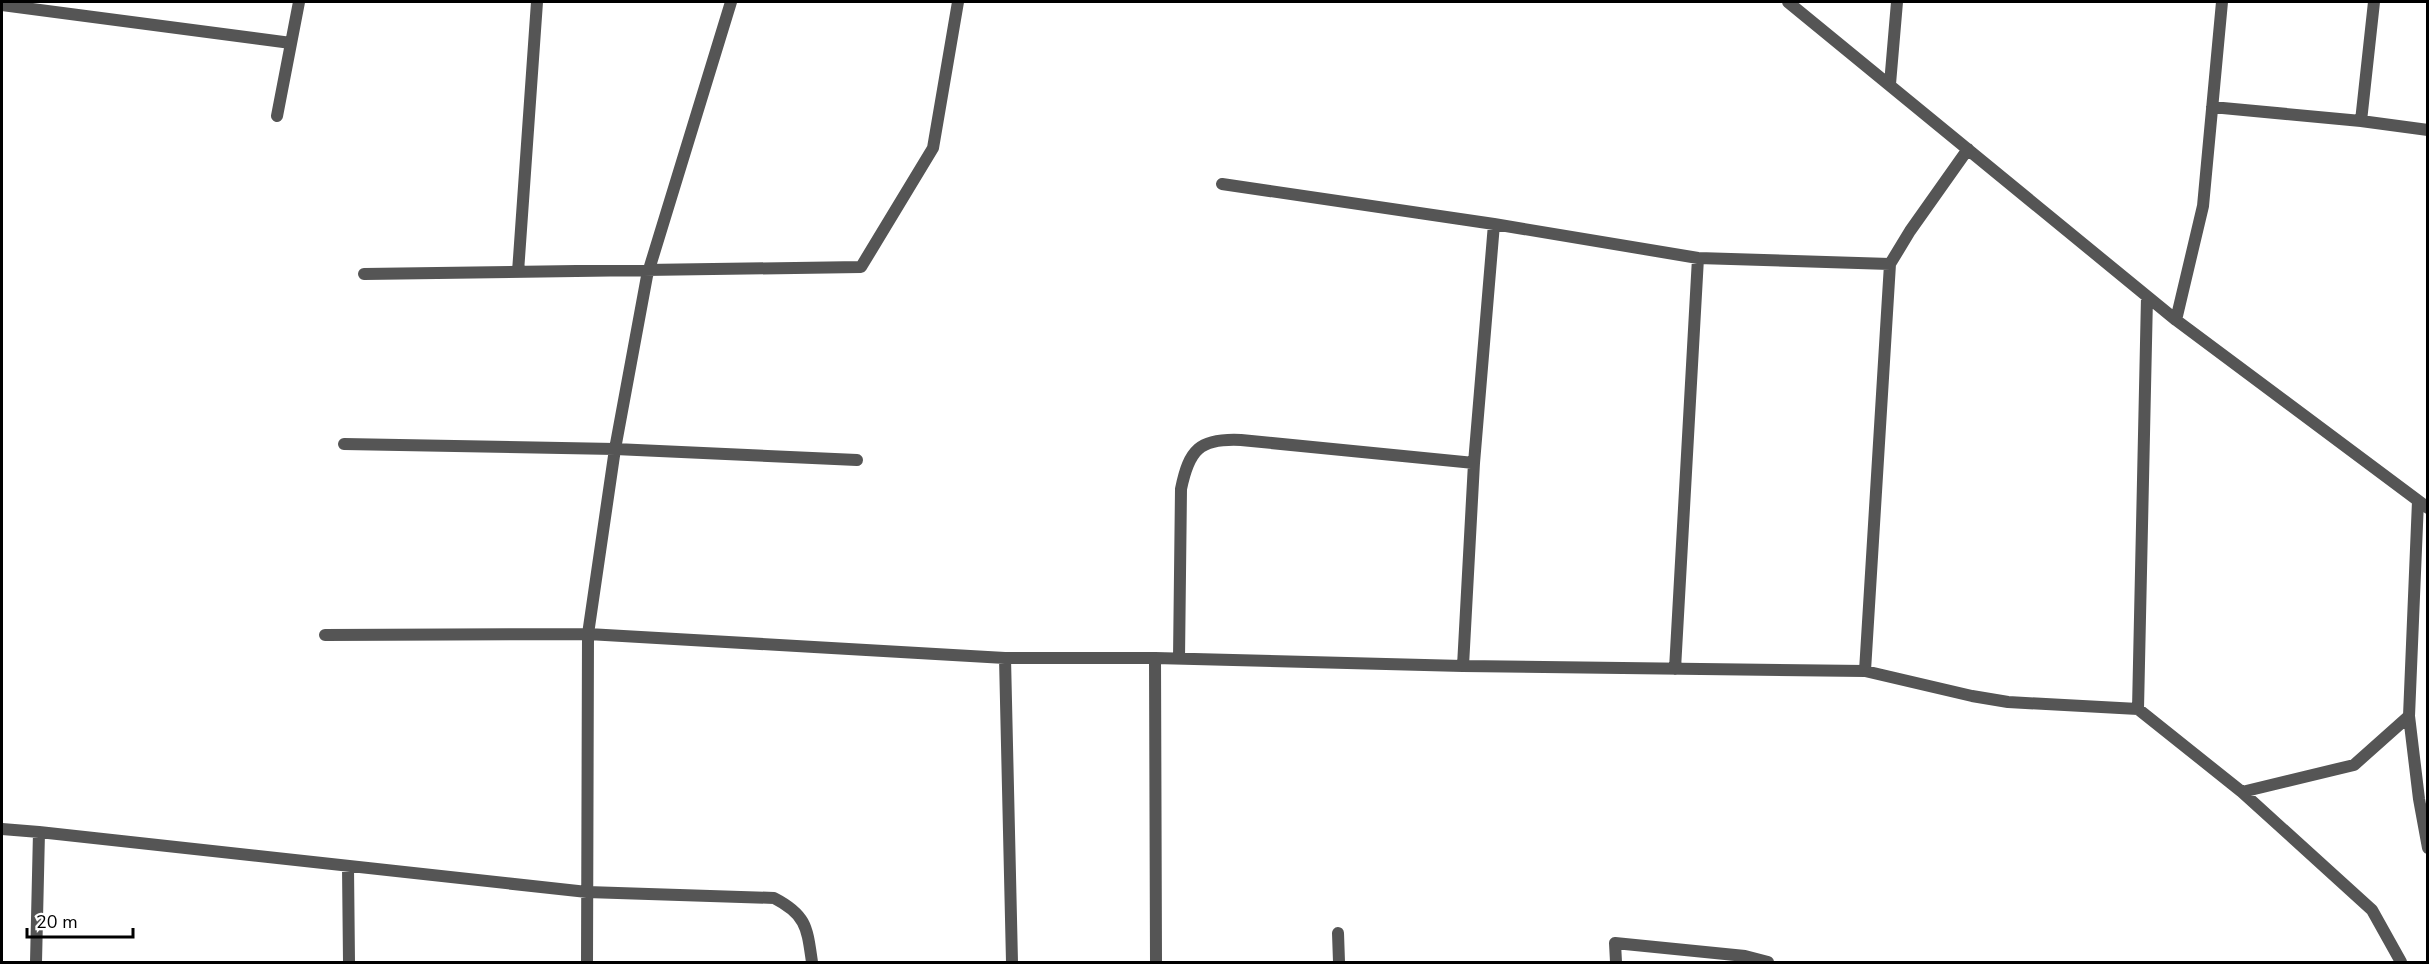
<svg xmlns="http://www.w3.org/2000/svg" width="2429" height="964" font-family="'Nunito Sans',sans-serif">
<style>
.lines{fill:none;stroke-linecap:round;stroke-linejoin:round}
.street{stroke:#555;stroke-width:12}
</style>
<rect width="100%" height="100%" fill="#fff"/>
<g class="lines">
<path class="street" d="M1788,2L2176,320L2428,508
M2,5L291,43
M1890,84L1897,2
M2212,107L2361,121L2428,130
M277,116L299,2
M2361,121L2374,2
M1222,184L1494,224L1474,463L1463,666
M1494,224L1698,258L1890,264
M518,272L537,2
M364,274L861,267L933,148L958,2
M2176,320L2203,206L2222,2
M344,444L615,449L857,460
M2418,501L2409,716L2419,799L2428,848
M325,635L588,634L1005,658H1155L1156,962
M1005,658L1012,962
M1155,658L1463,666L1865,671L1890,264L1910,231L1968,149
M1179,659L1181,489C1189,450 1199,438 1241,440L1474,463
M1675,669L1698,258
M1865,671L1972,696L2008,702L2138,709L2147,297
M2138,709L2242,792L2372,910L2401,962
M2242,792L2354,765L2409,716
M2,829L39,832L36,962
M39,832L587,892L774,898C807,915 807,928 812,962
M348,867L349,962
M1338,933L1339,962
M587,962L588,634L615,449L647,276L731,2
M1616,962L1615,943L1745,956L1768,962"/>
</g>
<rect width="2429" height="964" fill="none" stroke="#000000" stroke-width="6"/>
<path d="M27 928v9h106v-9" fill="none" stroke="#000000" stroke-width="3"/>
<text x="36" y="928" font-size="18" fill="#000000" stroke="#ffffff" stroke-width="4.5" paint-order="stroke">20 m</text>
</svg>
